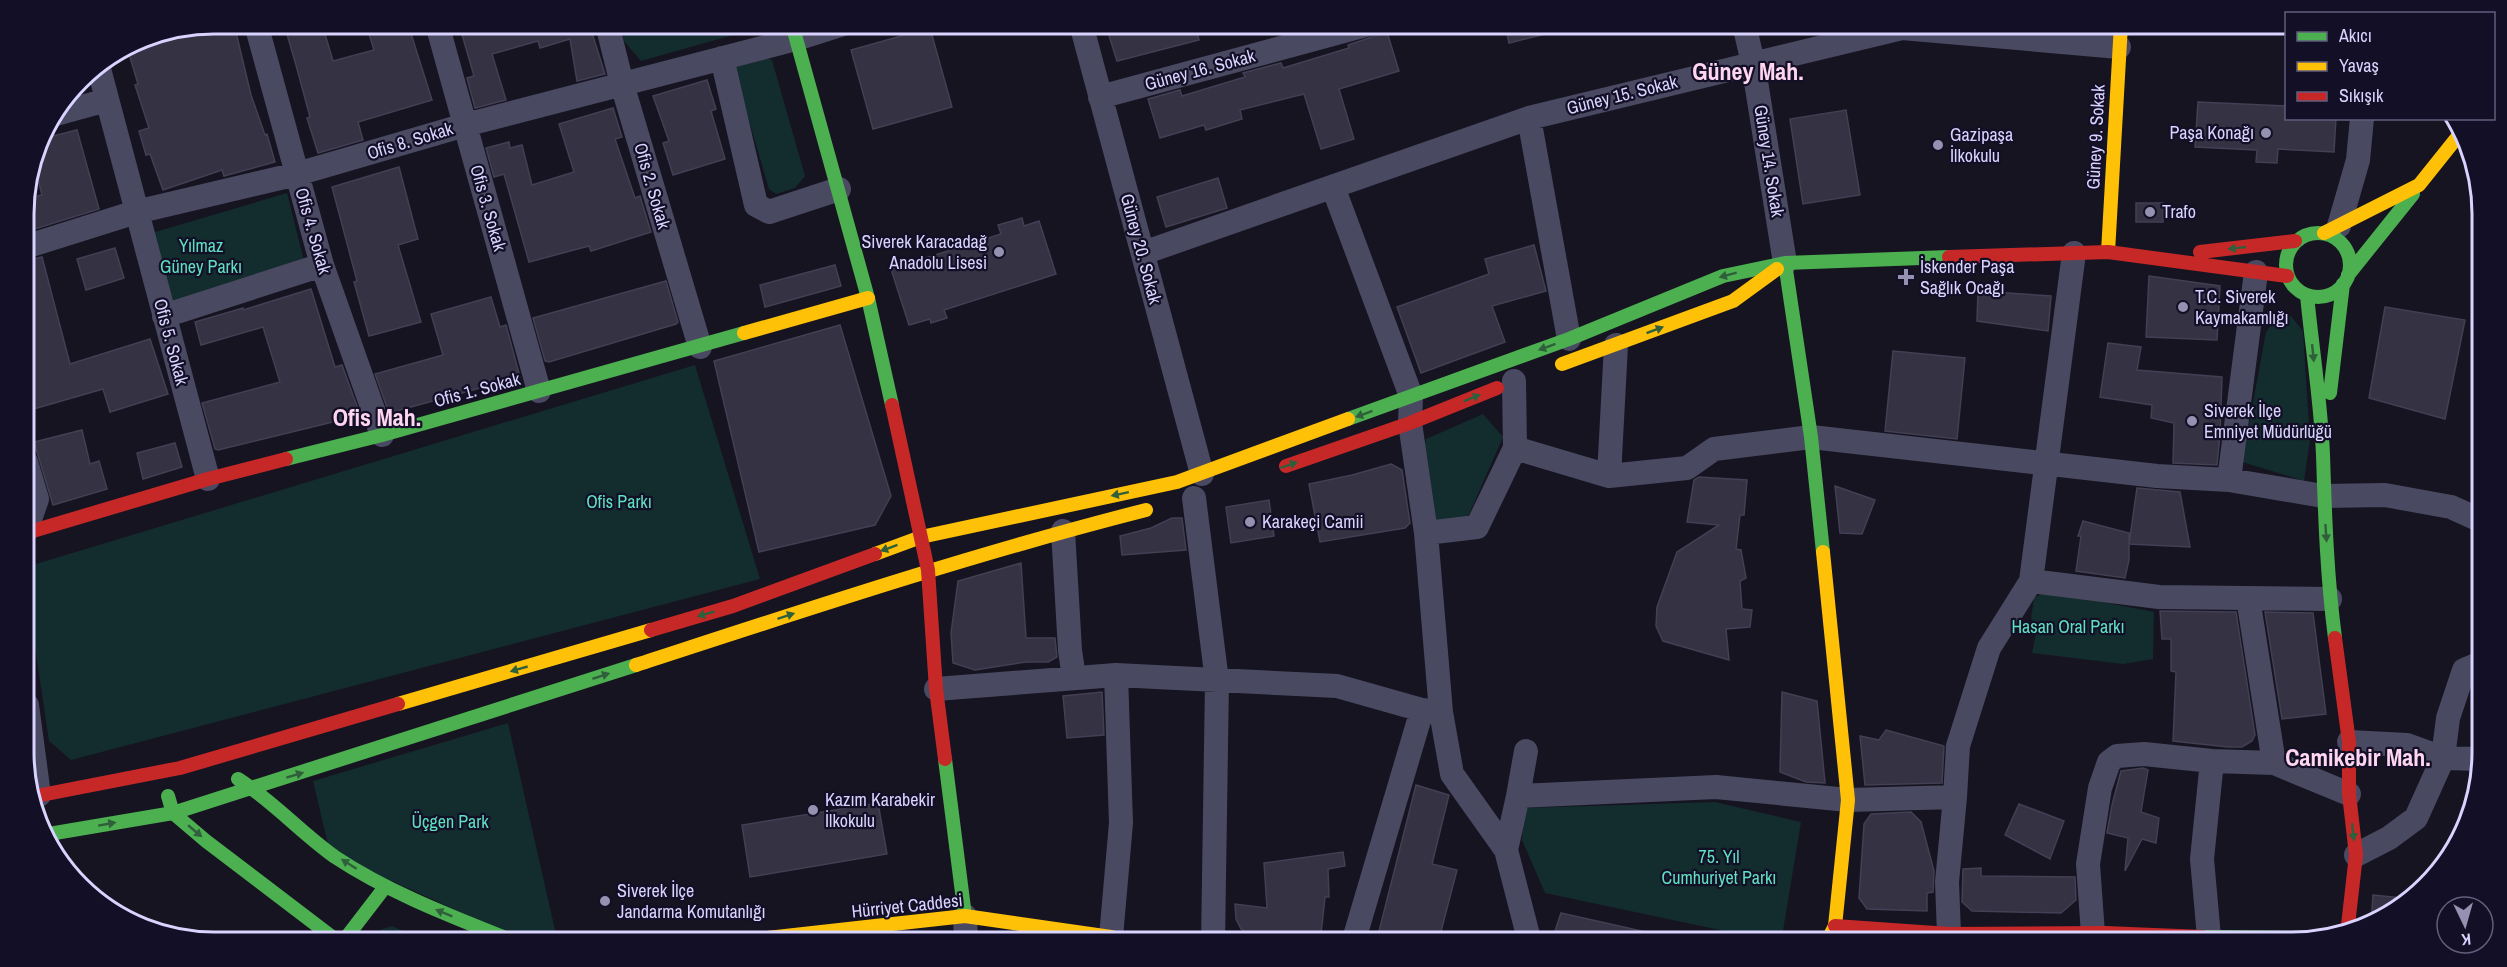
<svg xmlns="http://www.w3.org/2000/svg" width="2507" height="967" font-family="'Archivo Narrow',sans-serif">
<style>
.green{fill:#132c2d}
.building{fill:#343243;stroke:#433f54;stroke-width:1.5}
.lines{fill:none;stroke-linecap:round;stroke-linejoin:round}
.street{stroke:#4a4962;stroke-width:24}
.fast{stroke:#4caf50;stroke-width:14}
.slow{stroke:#ffc107;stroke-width:14}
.jam{stroke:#c62828;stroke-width:14}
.oneway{fill:#305f3b}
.poi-dot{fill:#9591b1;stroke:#130f26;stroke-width:2}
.labels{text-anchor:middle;stroke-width:4.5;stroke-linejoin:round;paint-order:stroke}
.street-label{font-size:18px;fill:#d9d4ff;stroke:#130f26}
.poi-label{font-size:18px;fill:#d9d4ff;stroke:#130f26;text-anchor:start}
.park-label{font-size:18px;fill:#5fe0c0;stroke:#130f26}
.district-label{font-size:24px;font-weight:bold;fill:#ffd6f0;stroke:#130f26}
.rim{fill:none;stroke:#d9d4ff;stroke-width:3}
</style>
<rect width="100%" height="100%" fill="#161421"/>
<path class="green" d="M620,24H753L751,30L641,61L624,41Z
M764,57L772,60L805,176L795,188L776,194L769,189L736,76L735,66Z
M287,193L304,261L174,304L152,233Z
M2291,316L2303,331L2310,440L2304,481L2242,462L2266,332L2276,318Z
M695,365L760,579L71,760L49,741L27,594L26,567Z
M1483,414L1503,437L1464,526L1434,521L1423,453L1426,439Z
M2046,591L2154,612L2153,659L2123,664L2032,653L2037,629L2031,618L2034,598Z
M508,723L558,943H529L330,853L313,781Z
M1715,802L1801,822L1781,943L1545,893L1522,840L1524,808Z
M392,926L430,943H378L380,930Z"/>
<path class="building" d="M214,24H234L251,95L265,135L267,134L275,162L224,176L222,170L163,190L150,154L146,155L139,131L149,128L135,85L138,84L127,47L137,41L154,36L166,33L167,36Z
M284,24H322L333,61L374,50L366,24H408L432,100L358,122L363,140L318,153L307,118L310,117L296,65Z
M459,24H593L594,32L592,33L605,74L577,81L570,39L540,48L538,41L492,54L506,100L475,108L467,78L474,76Z
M1126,24H1195L1199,40L1117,61L1107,29Z
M1505,24H1562V30L1509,43Z
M930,28L952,107L873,129L851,50Z
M1387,32L1399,71L1339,89L1354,139L1321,149L1304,94L1240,110L1242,119L1206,130L1204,125L1160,138L1148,99L1180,90L1182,96L1245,77L1243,73L1281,63L1283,68L1349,48L1348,45Z
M707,80L716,109L711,111L725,159L673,175L663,143L669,141L653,96Z
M2198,102L2286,106V118H2336L2334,152L2278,149L2277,163L2256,162L2257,150L2195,147Z
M613,108L622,137L615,139L635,198L640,196L651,232L591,251L589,246L529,262L504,174L494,177L486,148L509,142L510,148L522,145L532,185L574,172L559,124Z
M1846,110L1860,195L1803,204L1790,119Z
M77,130L99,209L25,232V199L42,195L34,164L41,139Z
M399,167L418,239L398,245L421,322L369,336L354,282L357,281L332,187Z
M1218,178L1227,208L1166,227L1157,197Z
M2136,203H2163V222H2136Z
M1022,218L1024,226L1039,221L1056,274L944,310L947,318L931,323L930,319L909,325L891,269L1001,234L998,225Z
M1534,245L1546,291L1492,306L1505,342L1421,373L1397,307L1489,274L1485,259Z
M115,248L124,278L86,290L77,259Z
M42,257L70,364L150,339L168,394L110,412L103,389L30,410L25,394V261Z
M835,265L841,286L765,307L760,285Z
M2149,276L2220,286L2217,340L2146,337Z
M666,281L678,322L676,324L549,362L545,361L533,318Z
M311,289L335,367L342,365L358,409L353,417L218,450L215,449L202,403L280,382L263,327L201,345L195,322L243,308V310Z
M1978,291L2051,296L2048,331L1977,321Z
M491,297L500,327L506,325L520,377L389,413L375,374L443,355L431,314Z
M2385,307L2465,320L2445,419L2369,398Z
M840,325L891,496L875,525L759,552L714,361Z
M2108,343L2141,347L2137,370L2222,377L2220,435L2217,465L2173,463L2174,423L2151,418L2152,405L2100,397Z
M1893,351L1965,358L1957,439L1885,431Z
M82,430L90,464L99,461L107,489L53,505L34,442Z
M175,443L182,467L143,479L137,453Z
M1391,464L1402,470L1410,523L1405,528L1320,542L1309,484L1352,475Z
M1699,477L1747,480L1744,515H1740L1736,549L1741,550L1746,578L1740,581L1742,609L1752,610L1750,627L1726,629L1729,660L1663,641L1656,626L1657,607L1677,552L1719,525L1687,522L1694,480Z
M1835,486L1875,500L1862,534L1840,533Z
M2137,488L2180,492L2190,547L2129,544Z
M1269,500L1274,536L1231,543L1226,507Z
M1172,518H1182L1186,550L1122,555L1120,536L1151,528Z
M2083,521L2129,533V560L2125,578L2076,571L2081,536H2078Z
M1021,563L1026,638H1055L1057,657L1048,662H1026L975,670L953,663L951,633L958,581Z
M2160,611L2236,612L2255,735L2252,741L2242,747H2228L2173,741L2176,672L2171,671V639H2162Z
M2265,612L2313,613L2326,714L2282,719Z
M1102,692L1104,735L1067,738L1063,696Z
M1782,692L1817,701L1825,783L1806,782L1780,772Z
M1886,730L1944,746L1942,783L1865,785L1860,736L1879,740Z
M2143,768L2148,770L2141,812L2159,818L2156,843L2142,839L2125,871L2128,838L2107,833L2112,805L2121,771Z
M1416,785L1449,795L1432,864L1457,870L1438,943H1376Z
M878,803L887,854L750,877L742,825Z
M2019,804L2064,821L2050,859L2005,835Z
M1911,812L1921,822L1934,871L1933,892L1927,893V911L1867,909L1859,898L1864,824L1871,814Z
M1343,852L1345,866L1328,869L1329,897H1325L1320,943H1304L1249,934L1241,929L1236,919L1235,904L1267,908L1264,863Z
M1981,868V876L2075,877L2076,900L2061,913L1972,911L1962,902L1963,869Z
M2373,895L2413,899L2371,924Z
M1561,913L1664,936L1663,943H1558L1555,931Z"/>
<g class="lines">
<path class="street" d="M256,24L322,265L382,435
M437,24L539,391
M607,24L622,84L700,347
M1081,24L1202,474
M1744,24L1753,63L1785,263
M722,58L756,205L769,212L839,189
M98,65L208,479
M1100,97L1370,24
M56,114L107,100
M1529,118L1569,339
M1333,187L1411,396L1410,423L1426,533L1441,712L1452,774L1506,850L1530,943
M2339,226L2358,160L2362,118
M25,247L136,212L297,174L465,125L796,39L843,24
M1143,253L1529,118L1902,28L2119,47
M2074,253L2031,581L2159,597L2330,599
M164,316L322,265
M1515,448L1609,476L1687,468L1714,449L1811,437L2157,476L2229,480L2323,496L2385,495L2451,507L2482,521
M26,462L37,499L26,531
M1609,476L1616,345
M2229,480L2256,272
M1194,498L1217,681L1213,943
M1063,531L1070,650L1074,678
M1426,533L1477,527L1515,448L1514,381
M2248,598L2274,763L2349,794
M936,689L1116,675L1337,686L1422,710L1441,712
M27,705L39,795
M2349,742L2407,745L2443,758L2482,759
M1518,796L1526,751
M1506,850L1518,796L1716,787L1848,800L1955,797L1958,746L1989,648L2031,581
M2356,855L2389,838L2416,818L2443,758L2448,718L2464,670L2483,662
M965,916L966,943
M1949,934L1947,882L1955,797
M2093,934L2088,864L2100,788L2109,762L2117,756L2144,754L2212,761L2274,763
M1111,937L1121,823L1116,675
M2209,937L2202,859L2212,761
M1353,943L1422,710"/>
<path class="fast" d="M792,24L868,298L892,405
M2286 265a32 32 0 1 1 64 0a32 32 0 1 1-64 0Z
M1785,263L1811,437L1823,552
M2348,275L2413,194
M2307,295C2312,348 2321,402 2323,455C2325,517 2327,577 2335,638
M2330,393L2343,284
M1348,419L1569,339L1723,276L1785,263L1949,257
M286,459L382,435L744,333
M945,759L965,916
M238,779C273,801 301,833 335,857C391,894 456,918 518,943
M168,796L173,813L206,841L340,943
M49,834L173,813L636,665
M2203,937L2330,938
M342,943L385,887"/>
<path class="slow" d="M2324,233L2419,185L2463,130
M2108,252L2121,24
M744,333L868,298
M1562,364L1733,301L1777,269
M1823,552L1848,800L1835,926L1826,943
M875,554L921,537L1177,482L1348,419
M636,665C805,610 973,554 1146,510
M398,704L651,630
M722,943L965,916L1111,937L1134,943"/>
<path class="jam" d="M2200,252L2295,241
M1949,257L2108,252L2287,276
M892,405L928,570L936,689L945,759
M1286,466L1410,423L1497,388
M26,533L208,479L286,459
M651,630L733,606L875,554
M2335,638L2349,742V794L2356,855L2347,934
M31,797L180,768L398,704
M1835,926L1949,934L2105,933L2203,937"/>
</g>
<defs><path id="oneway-solid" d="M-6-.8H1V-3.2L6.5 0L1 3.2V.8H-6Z" transform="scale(1.5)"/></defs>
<g class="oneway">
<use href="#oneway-solid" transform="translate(2237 248) rotate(174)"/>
<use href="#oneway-solid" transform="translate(1728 275) rotate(165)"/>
<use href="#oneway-solid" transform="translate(1655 330) rotate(-21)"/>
<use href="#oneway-solid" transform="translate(1547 347) rotate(160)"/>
<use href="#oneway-solid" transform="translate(2313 353) rotate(84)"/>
<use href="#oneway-solid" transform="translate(1472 398) rotate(-22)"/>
<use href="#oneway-solid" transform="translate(1364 414) rotate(160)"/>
<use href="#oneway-solid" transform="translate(1289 465) rotate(-19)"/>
<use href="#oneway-solid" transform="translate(1120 494) rotate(168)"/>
<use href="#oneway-solid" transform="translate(2326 533) rotate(86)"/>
<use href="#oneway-solid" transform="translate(889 548) rotate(160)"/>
<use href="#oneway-solid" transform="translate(706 614) rotate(164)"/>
<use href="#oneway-solid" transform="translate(786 616) rotate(-18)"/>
<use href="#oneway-solid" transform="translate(519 669) rotate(164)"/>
<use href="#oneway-solid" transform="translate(601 676) rotate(-18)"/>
<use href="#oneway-solid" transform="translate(295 775) rotate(-17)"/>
<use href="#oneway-solid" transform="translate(107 824) rotate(-10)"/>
<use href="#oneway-solid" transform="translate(195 831) rotate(40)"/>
<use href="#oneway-solid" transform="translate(2353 832) rotate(84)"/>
<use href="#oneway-solid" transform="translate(349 864) rotate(-148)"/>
<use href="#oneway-solid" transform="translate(444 913) rotate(-158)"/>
</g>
<g class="poi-dot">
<circle cx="2266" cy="133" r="6"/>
<circle cx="1938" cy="145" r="6"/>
<circle cx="2150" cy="212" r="6"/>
<circle cx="999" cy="252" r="6"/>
<path d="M1903 268h6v6h6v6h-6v6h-6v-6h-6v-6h6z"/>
<circle cx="2183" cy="307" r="6"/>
<circle cx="2192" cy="421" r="6"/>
<circle cx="1250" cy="522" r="6"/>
<circle cx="813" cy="810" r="6"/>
<circle cx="605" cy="901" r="6"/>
</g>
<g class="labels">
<g class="street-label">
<text transform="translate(1200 70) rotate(-15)" y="6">Güney 16. Sokak</text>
<text transform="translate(1622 95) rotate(-14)" y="6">Güney 15. Sokak</text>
<text transform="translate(2096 137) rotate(-87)" y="6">Güney 9. Sokak</text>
<text transform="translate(410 141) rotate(-17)" y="6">Ofis 8. Sokak</text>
<text transform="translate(1769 161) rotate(81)" y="6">Güney 14. Sokak</text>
<text transform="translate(652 186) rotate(74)" y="6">Ofis 2. Sokak</text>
<text transform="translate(488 208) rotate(74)" y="6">Ofis 3. Sokak</text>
<text transform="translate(313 231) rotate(74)" y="6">Ofis 4. Sokak</text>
<text transform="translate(1141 249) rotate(75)" y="6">Güney 20. Sokak</text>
<text transform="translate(171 342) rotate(75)" y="6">Ofis 5. Sokak</text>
<text transform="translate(477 390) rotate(-15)" y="6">Ofis 1. Sokak</text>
<text transform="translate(907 906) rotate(-6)" y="6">Hürriyet Caddesi</text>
</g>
<g class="poi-label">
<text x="2254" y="139" text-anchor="end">Paşa Konağı</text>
<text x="1950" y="141">Gazipaşa<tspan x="1950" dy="21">İlkokulu</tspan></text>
<text x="2162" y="218">Trafo</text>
<text x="987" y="248" text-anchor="end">Siverek Karacadağ<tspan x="987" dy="21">Anadolu Lisesi</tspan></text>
<text x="1920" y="273">İskender Paşa<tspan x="1920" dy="21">Sağlık Ocağı</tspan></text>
<text x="2195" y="303">T.C. Siverek<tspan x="2195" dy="21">Kaymakamlığı</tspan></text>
<text x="2204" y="417">Siverek İlçe<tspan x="2204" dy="21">Emniyet Müdürlüğü</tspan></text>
<text x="1262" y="528">Karakeçi Camii</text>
<text x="825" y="806">Kazım Karabekir<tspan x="825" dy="21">İlkokulu</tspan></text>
<text x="617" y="897">Siverek İlçe<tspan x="617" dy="21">Jandarma Komutanlığı</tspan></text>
</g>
<g class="park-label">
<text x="201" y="252">Yılmaz<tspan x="201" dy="21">Güney Parkı</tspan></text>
<text x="619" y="508">Ofis Parkı</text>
<text x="2068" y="633">Hasan Oral Parkı</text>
<text x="450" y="828">Üçgen Park</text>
<text x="1719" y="863">75. Yıl<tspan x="1719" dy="21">Cumhuriyet Parkı</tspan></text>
</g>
<g class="district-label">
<text x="1748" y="80">Güney Mah.</text>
<text x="377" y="426">Ofis Mah.</text>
<text x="2358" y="766">Camikebir Mah.</text>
</g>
</g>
<path d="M0 0H2507V967H0ZM214 34H2292A180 180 0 0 1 2472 214V752A180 180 0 0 1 2292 932H214A180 180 0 0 1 34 752V214A180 180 0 0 1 214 34Z" fill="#130f26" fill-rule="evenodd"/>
<path class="rim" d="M214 34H2292A180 180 0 0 1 2472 214V752A180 180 0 0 1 2292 932H214A180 180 0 0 1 34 752V214A180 180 0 0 1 214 34Z"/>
<rect x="2285" y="12" width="210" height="108" fill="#130f26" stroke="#625e7d" stroke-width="1.5"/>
<rect x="2297" y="32" width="30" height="9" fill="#4caf50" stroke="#625e7d" stroke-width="1.5"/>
<text x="2339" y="42" font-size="18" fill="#d9d4ff">Akıcı</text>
<rect x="2297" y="62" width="30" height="9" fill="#ffc107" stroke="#625e7d" stroke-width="1.5"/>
<text x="2339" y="72" font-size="18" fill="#d9d4ff">Yavaş</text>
<rect x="2297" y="92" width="30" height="9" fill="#c62828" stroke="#625e7d" stroke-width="1.5"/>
<text x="2339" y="102" font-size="18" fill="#d9d4ff">Sıkışık</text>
<g transform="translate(2465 925) rotate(175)"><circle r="28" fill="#130f26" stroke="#625e7d" stroke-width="1.5"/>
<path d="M0-4.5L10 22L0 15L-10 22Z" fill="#9591b1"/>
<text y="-9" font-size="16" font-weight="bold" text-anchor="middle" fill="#d9d4ff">K</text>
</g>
</svg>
